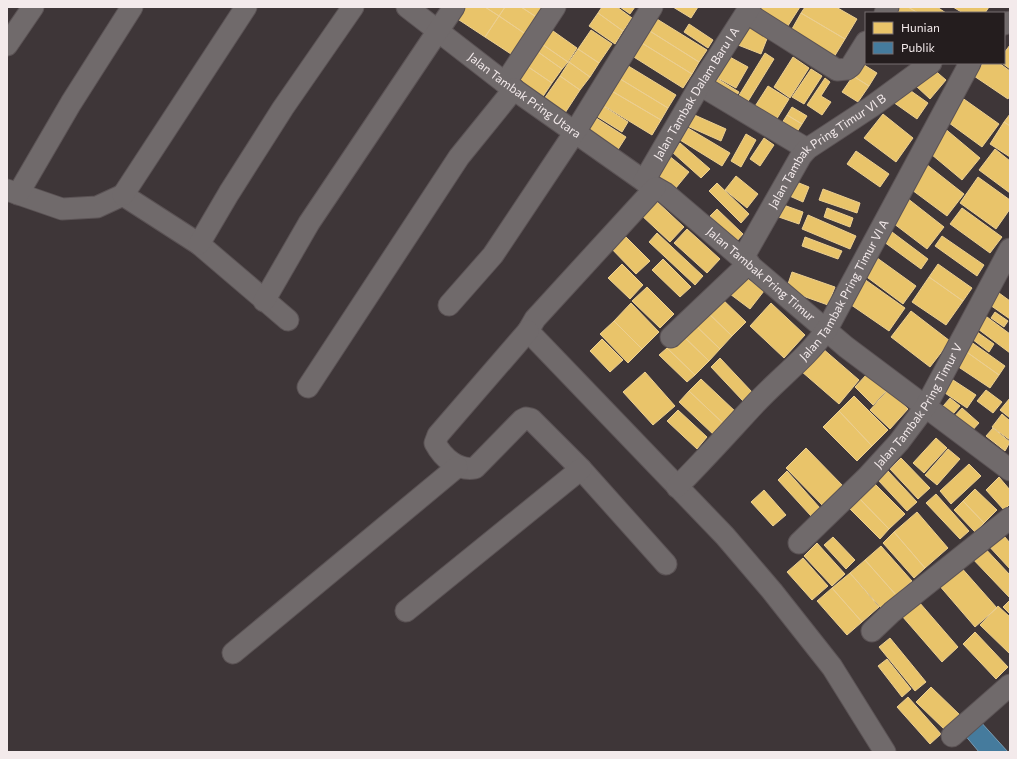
<svg xmlns="http://www.w3.org/2000/svg" width="1017" height="759" font-family="Commissioner,sans-serif">
<style>
.homes{fill:#e9c46a;stroke:#eccf91}
.public{fill:#457b9d;stroke:#799cb4}
.lines{fill:none;stroke-linecap:round;stroke-linejoin:round}
.street-casing{stroke:#5b5355;stroke-width:23}
.street{stroke:#706a6b;stroke-width:21}
.labels{text-anchor:middle;stroke-width:4;stroke-linejoin:round;paint-order:stroke}
.street-label{font-size:12px;fill:#f3eaeb;stroke:#241d1e}
</style>
<rect width="100%" height="100%" fill="#3e3638"/>
<path class="homes" d="M459,7H485L499,16L485,37L453,16Z
M485,7H505L499,16Z
M505,7H521L538,18L527,35L499,16Z
M521,7H545L538,18Z
M602,7H617L632,18L623,31L598,13Z
M620,7H635L630,14Z
M673,7H698L691,18Z
M751,7H800L784,32Z
M805,7H836L857,19L845,39L801,13Z
M898,7H908L918,13H894Z
M908,7H937L946,13H918Z
M953,7H989L985,13H963Z
M598,13L623,31L615,44L589,26Z
M801,13L845,39L831,62L788,36Z
M499,16L527,35L514,56L485,37Z
M652,16L707,50L699,62L645,28Z
M747,23L770,31L761,54L738,45Z
M689,24L713,40L708,48L684,32Z
M546,26L577,48L568,62L536,40Z
M645,28L699,62L692,74L637,40Z
M591,30L612,44L599,63L578,49Z
M536,40L568,62L562,69L531,47Z
M637,40L692,74L683,88L629,54Z
M1010,45V69L1002,63H1004V53Z
M531,47L562,69L552,83L521,62Z
M578,49L599,63L590,77L569,62Z
M765,53L774,59L747,103L738,97Z
M728,56L748,67L736,88L716,77Z
M793,57L809,68L790,98L774,87Z
M521,62L552,83L542,98L511,76Z
M569,62L590,77L580,90L560,76Z
M861,63L877,73L869,86L853,76Z
M983,63H999L1010,71V95L1008,99L974,76Z
M625,64L676,95L668,108L617,77Z
M932,68L946,80L930,99L916,86Z
M811,69L822,76L804,104L792,97Z
M560,76L580,90L565,113L544,99Z
M713,76L739,92L733,102L707,86Z
M853,76L869,86L858,102L842,92Z
M617,77L668,108L661,120L610,90Z
M825,78L830,82L821,96L831,102L822,115L807,105Z
M768,86L789,99L773,125L752,111Z
M904,86L928,103L917,119L893,102Z
M610,90L661,120L652,135L601,104Z
M961,97L999,124L982,147L945,120Z
M597,102L628,122L622,132L590,112Z
M792,107L807,116L802,124L787,115Z
M690,113L726,129L721,141L685,125Z
M590,114L626,137L617,151L581,128Z
M883,114L913,138L896,162L864,138Z
M1010,114V126L1004,122Z
M787,115L802,124L793,138L778,129Z
M1004,122L1010,126V157L990,144Z
M943,127L980,158L962,180L925,149Z
M688,128L730,153L722,166L680,140Z
M746,134L756,140L741,167L731,161Z
M764,138L774,145L760,166L750,159Z
M680,143L710,169L701,178L672,152Z
M995,149L1010,161V193L979,170Z
M856,151L889,174L880,187L847,164Z
M668,155L689,172L675,189L654,172Z
M926,164L964,194L947,216L908,187Z
M736,176L758,194L747,208L725,190Z
M978,177L1010,200V209L996,229L960,203Z
M789,179L809,187L803,202L783,193Z
M717,183L749,214L741,223L709,191Z
M823,189L860,203L857,213L819,200Z
M907,198L944,227L927,249L889,220Z
M654,199L684,227L670,242L640,214Z
M778,203L803,212L799,224L773,215Z
M827,208L853,218L850,227L824,217Z
M962,208L1002,237L990,253L950,224Z
M717,209L743,234L736,242L710,216Z
M808,215L856,236L850,249L802,229Z
M687,229L720,259L707,273L674,243Z
M888,229L928,259L921,269L880,239Z
M620,231L650,261L636,274L607,244Z
M657,233L703,276L695,285L649,242Z
M942,236L984,265L977,276L935,246Z
M805,237L842,251L838,259L802,246Z
M873,255L916,286L903,304L860,272Z
M663,259L691,287L680,297L652,270Z
M622,264L643,285L630,299L608,278Z
M938,264L972,288L963,301L929,277Z
M792,272L835,287L828,305L786,290Z
M744,276L764,291L750,309L730,294Z
M860,276L905,308L889,331L844,300Z
M929,277L963,301L946,325L912,302Z
M647,287L674,314L660,328L632,301Z
M999,293L1010,301V319L990,305Z
M718,295L746,322L732,336L704,309Z
M631,303L659,332L642,349L614,321Z
M771,303L805,335L784,358L750,326Z
M704,309L732,336L720,349L692,322Z
M911,311L950,341L930,367L891,337Z
M995,312L1008,321L1004,327L991,318Z
M983,314L1010,334V353L974,326Z
M614,321L642,349L628,363L600,334Z
M692,322L720,349L709,361L681,334Z
M973,329L994,344L989,352L968,336Z
M681,334L709,361L695,375L667,348Z
M602,339L623,360L610,372L590,351Z
M967,339L1005,366L999,375L961,348Z
M667,348L695,375L687,382L659,355Z
M822,348L859,380L839,404L801,371Z
M961,348L999,375L990,388L951,362Z
M720,358L752,392L743,401L711,367Z
M645,372L675,406L653,425L623,392Z
M867,374L886,391L873,405L855,387Z
M950,378L976,395L967,408L942,391Z
M701,379L737,413L725,425L689,391Z
M888,390L908,409L890,429L870,410Z
M986,390L1002,402L993,413L977,401Z
M689,391L725,425L715,436L679,402Z
M854,396L888,430L872,446L839,411Z
M950,398L960,406L948,420L938,412Z
M1010,398V418L1000,410Z
M962,408L979,423L970,433L953,418Z
M678,410L707,437L697,449L667,421Z
M839,411L872,446L857,461L823,427Z
M1002,414L1010,421V440L992,427Z
M993,428L1010,442L1005,451L986,436Z
M936,438L947,448L924,473L913,463Z
M806,448L844,487L824,507L786,468Z
M948,449L960,459L937,485L925,475Z
M901,458L930,488L918,499L890,469Z
M969,464L981,476L951,504L940,491Z
M787,471L820,508L811,516L778,480Z
M888,471L917,502L907,511L878,480Z
M999,477L1010,490V504L1004,510L986,490Z
M872,481L905,514L889,529L857,496Z
M975,489L997,510L984,523L963,501Z
M764,490L786,515L773,526L751,502Z
M936,494L969,531L960,539L926,503Z
M857,496L889,529L880,539L847,506Z
M963,501L984,523L975,532L954,510Z
M917,512L948,548L925,568L894,532Z
M999,530L1010,543V569L986,543Z
M894,532L925,568L914,578L883,543Z
M833,537L855,560L846,569L824,545Z
M817,543L845,574L832,586L804,556Z
M981,544L1010,575L1009,597L969,555Z
M881,546L912,581L896,595L865,560Z
M803,558L828,586L812,600L787,572Z
M865,560L896,595L881,608L850,573Z
M959,565L997,608L975,627L938,584Z
M850,573L879,607L862,622L832,588Z
M832,588L862,622L847,635L817,601Z
M1010,600V614L1003,607Z
M919,602L958,647L942,662L902,616Z
M998,606L1010,617V654L980,625Z
M975,632L1008,667L996,679L963,644Z
M890,638L926,682L915,691L879,647Z
M887,659L911,689L902,697L878,666Z
M931,687L960,715L945,730L916,702Z
M908,697L941,734L930,744L897,707Z"/>
<path class="public" d="M979,720L1008,752H979L964,734Z"/>
<g class="lines">
<defs>
<g id="street">
<path id="s1" d="M407,7L505,83L644,181L665,193L846,347L1010,470"/>
<path d="M747,13L837,70L847,69L851,66L866,42"/>
<path d="M885,13L888,7"/>
<path d="M1004,24L1010,22"/>
<path d="M7,45L33,7"/>
<path d="M505,83L555,7"/>
<path d="M700,85L807,149"/>
<path id="s2" d="M644,181L700,85L750,7"/>
<path d="M655,188L535,319L528,331L725,536L772,591L832,667L885,752"/>
<path d="M7,190L62,209L97,207L123,195L199,244L288,320"/>
<path d="M18,194L71,103L132,7"/>
<path d="M123,195L246,7"/>
<path d="M199,244L229,193L283,108L353,7"/>
<path id="s3" d="M743,258L801,156L807,149L871,107L931,63"/>
<path d="M264,301L309,223L454,7"/>
<path d="M449,305L493,255L575,132L652,7"/>
<path d="M528,331L438,435L435,443C443,458 458,471 475,468L522,420L526,418L531,419L581,469L666,564"/>
<path d="M671,337L749,263"/>
<path d="M308,387L459,157L514,89"/>
<path id="s4" d="M677,487C704,460 729,432 755,404C779,378 807,358 827,329L970,63"/>
<path id="s5" d="M799,543L867,477L899,442L926,406L1010,249"/>
<path d="M406,611L581,469"/>
<path d="M872,631L892,612L1010,518"/>
<path d="M233,653L457,467"/>
<path d="M952,736L1010,685"/>
</g>
</defs>
<use href="#street" class="street-casing"/>
<use href="#street" class="street"/>
</g>
<g class="labels">
<g class="street-label">
<text dy="4" stroke="none"><textPath href="#s2" startOffset="102">Jalan Tambak Dalam Baru I A</textPath></text>
<text dy="4" stroke="none"><textPath href="#s1" startOffset="147">Jalan Tambak Pring Utara</textPath></text>
<text dy="4" stroke="none"><textPath href="#s3" startOffset="139">Jalan Tambak Pring Timur VI B</textPath></text>
<text dy="4" stroke="none"><textPath href="#s1" startOffset="444">Jalan Tambak Pring Timur</textPath></text>
<text dy="4" stroke="none"><textPath href="#s4" startOffset="260">Jalan Tambak Pring Timur VI A</textPath></text>
<text dy="4" stroke="none"><textPath href="#s5" startOffset="183">Jalan Tambak Pring Timur V</textPath></text>
</g>
</g>
<rect width="1017" height="759" fill="none" stroke="#f3eaeb" stroke-width="16"/>
<rect x="865" y="12" width="140" height="52" fill="#241d1e" stroke="#776f70"/>
<rect x="873" y="22" width="20" height="12" fill="#e9c46a" stroke="#776f70"/>
<text x="901" y="32" font-size="12" fill="#f3eaeb">Hunian</text>
<rect x="873" y="42" width="20" height="12" fill="#457b9d" stroke="#776f70"/>
<text x="901" y="52" font-size="12" fill="#f3eaeb">Publik</text>
</svg>
